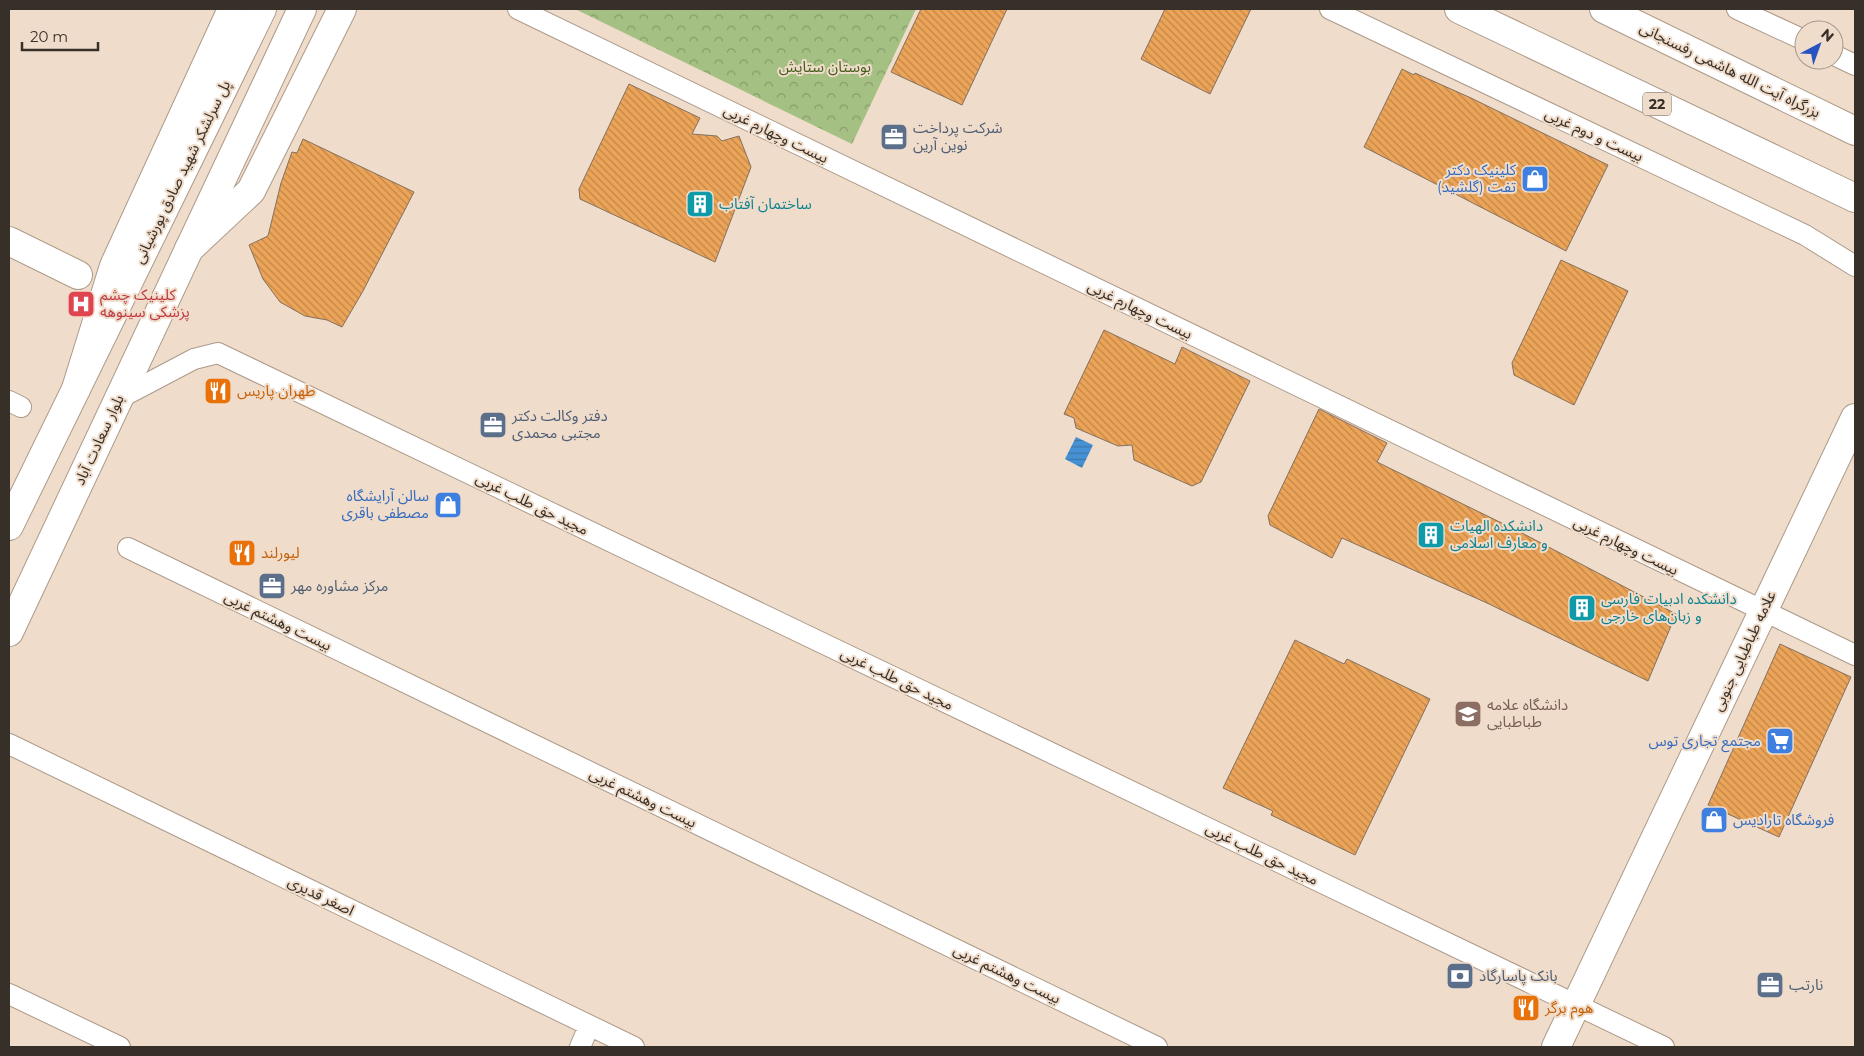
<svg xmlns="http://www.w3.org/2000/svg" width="1864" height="1056" font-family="Montserrat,'Noto Sans Arabic',sans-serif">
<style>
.park{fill:url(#park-crowns)}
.water{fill:url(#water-rules)}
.building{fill:url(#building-back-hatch);stroke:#827060}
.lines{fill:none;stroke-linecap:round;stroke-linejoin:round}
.street-casing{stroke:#ac9a89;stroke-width:22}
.secondary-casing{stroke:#ac9a89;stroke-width:30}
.highway-casing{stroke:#ac9a89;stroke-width:30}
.street{stroke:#fff;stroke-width:20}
.secondary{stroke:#fff;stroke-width:28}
.highway{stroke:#fff;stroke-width:28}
.labels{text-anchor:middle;stroke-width:4;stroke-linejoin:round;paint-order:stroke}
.shield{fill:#f0dcca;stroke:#6e6459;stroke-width:1}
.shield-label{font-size:14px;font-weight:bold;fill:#373029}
.park-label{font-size:15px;fill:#455d1e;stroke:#f0dcca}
.street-label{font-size:15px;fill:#373029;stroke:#f0dcca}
.service-label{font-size:15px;fill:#4e5e75;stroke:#f0dcca;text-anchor:start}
.shop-label{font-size:15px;fill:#366cbe;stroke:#f0dcca;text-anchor:end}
.culture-label{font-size:15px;fill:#0d838f;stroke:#f0dcca;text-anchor:start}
.health-label{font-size:15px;fill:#be3a42;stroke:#f0dcca;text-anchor:start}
.food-label{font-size:15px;fill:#c56008;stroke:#f0dcca;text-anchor:start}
.education-label{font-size:15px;fill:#785e54;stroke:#f0dcca;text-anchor:start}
</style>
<defs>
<pattern id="park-crowns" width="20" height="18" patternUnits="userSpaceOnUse" patternTransform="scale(1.25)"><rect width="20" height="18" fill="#a5c083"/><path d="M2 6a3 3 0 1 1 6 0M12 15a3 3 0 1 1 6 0" fill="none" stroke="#879c6b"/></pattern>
<pattern id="water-rules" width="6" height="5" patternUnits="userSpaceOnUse" patternTransform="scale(1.25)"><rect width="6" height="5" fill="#4691d4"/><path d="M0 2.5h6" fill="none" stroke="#3b77ac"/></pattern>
<pattern id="building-back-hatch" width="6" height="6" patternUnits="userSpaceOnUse" patternTransform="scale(1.25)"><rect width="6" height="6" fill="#eca458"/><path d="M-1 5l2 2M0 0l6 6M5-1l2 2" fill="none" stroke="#c08649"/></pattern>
</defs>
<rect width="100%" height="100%" fill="#f0dcca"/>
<path class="park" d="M575,9H916L852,144Z"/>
<path class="water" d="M1076,437L1093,445L1082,468L1065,459Z"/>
<path class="building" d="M921,9H1007L962,105L891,72Z
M1165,9H1251L1210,94L1141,59Z
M1402,69L1414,75L1415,73L1471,98L1608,165L1566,251L1364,147Z
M629,84L700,118L692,134L717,136L722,141L739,136L751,167L715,262L580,199L579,189Z
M303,139L414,192L363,291L342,327L327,320L305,316L280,302L263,279L249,245L268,236L281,183L292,152L297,153Z
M1561,260L1628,291L1574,405L1514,375L1512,363Z
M1104,330L1175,364L1182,347L1250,381L1201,482L1192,486L1134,460L1132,445L1118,446L1076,428L1074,418L1064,414Z
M1319,409L1387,443L1377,462L1520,532L1676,614L1648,681L1487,603L1342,538L1332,558L1270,525L1268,516Z
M1295,640L1344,664L1347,659L1430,699L1355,855L1271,815L1273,811L1223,788Z
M1780,644L1851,677L1779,837L1708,805Z"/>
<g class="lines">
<defs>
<path id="street" d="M518,9L1855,655
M1330,9L1805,235L1855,266
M1737,9L1804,40
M1834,55L1855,65
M118,399L194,359L218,353L1664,1047
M9,401L21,407
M128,548L1157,1047
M9,744L634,1047
M9,994L120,1047
M580,1047L589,1026"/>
<path id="secondary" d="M9,241L78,275
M9,526L262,9
M9,632L302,9
M1556,1047L1855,418"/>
<path id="highway" d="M1459,9L1855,198
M1604,9L1855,131
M189,249L251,191L342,9
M76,389L114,266L232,9"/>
</defs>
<use href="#street" class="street-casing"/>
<use href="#secondary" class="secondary-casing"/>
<use href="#highway" class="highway-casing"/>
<use href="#street" class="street"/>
<use href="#secondary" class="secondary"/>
<use href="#highway" class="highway"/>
</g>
<defs>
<symbol id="office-square" viewBox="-11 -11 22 22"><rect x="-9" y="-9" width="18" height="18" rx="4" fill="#5c6f8a" stroke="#f0dcca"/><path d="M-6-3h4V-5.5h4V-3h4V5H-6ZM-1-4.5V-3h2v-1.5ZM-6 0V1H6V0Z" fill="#fff"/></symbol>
<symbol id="shop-square" viewBox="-11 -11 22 22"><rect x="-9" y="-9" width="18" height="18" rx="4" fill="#3f7fe0" stroke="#f0dcca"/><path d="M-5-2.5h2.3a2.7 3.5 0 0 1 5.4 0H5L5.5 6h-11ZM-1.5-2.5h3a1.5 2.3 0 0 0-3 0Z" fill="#fff"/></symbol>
<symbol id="building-square" viewBox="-11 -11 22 22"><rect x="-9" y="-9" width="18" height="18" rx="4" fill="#0f9aa8" stroke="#f0dcca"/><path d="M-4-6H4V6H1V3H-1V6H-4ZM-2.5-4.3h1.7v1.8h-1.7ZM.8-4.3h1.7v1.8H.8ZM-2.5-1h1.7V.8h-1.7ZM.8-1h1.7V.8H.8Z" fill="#fff"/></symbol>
<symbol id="hospital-square" viewBox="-11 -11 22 22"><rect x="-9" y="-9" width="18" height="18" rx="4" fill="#e0444e" stroke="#f0dcca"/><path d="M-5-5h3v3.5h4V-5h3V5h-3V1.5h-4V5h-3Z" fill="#fff"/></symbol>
<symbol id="restaurant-square" viewBox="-11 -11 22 22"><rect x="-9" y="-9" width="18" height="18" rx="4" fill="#e8710a" stroke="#f0dcca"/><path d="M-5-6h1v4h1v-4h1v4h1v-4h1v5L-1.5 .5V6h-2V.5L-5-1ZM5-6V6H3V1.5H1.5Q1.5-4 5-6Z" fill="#fff"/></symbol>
<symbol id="university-square" viewBox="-11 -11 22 22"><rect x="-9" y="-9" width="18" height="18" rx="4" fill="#8d6e63" stroke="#f0dcca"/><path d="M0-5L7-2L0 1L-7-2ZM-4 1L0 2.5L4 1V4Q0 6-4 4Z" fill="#fff"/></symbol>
<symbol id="supermarket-square" viewBox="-11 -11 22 22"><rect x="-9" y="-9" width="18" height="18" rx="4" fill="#3f7fe0" stroke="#f0dcca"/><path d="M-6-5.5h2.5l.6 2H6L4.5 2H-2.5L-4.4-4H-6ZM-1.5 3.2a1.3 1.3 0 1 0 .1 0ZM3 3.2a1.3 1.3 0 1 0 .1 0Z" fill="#fff"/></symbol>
<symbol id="bank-square" viewBox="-11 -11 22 22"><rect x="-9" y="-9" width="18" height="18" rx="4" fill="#5c6f8a" stroke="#f0dcca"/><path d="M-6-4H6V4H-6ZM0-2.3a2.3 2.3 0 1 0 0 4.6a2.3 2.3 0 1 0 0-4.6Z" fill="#fff"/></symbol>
</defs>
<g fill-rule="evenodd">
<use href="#office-square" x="878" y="121" width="32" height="32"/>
<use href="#shop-square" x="1519" y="163" width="32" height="32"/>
<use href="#building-square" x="684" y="188" width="32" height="32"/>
<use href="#hospital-square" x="65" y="288" width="32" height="32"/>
<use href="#restaurant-square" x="202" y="375" width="32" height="32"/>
<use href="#office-square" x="477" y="409" width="32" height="32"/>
<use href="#shop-square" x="432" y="489" width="32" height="32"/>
<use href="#building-square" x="1415" y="519" width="32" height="32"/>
<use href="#restaurant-square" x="226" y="537" width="32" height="32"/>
<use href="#office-square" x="256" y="570" width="32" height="32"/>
<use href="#building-square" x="1566" y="592" width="32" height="32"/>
<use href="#university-square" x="1452" y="698" width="32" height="32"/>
<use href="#supermarket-square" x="1764" y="725" width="32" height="32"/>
<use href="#shop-square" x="1698" y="804" width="32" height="32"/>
<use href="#bank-square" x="1444" y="960" width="32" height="32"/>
<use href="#office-square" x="1754" y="969" width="32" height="32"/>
<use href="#restaurant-square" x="1510" y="992" width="32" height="32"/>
</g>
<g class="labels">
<rect class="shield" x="1643" y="92.5" width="28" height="23" rx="4"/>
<g class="shield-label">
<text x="1657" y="109">22</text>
</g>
<g class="park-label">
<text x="825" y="72">بوستان ستایش</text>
</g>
<g class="street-label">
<text transform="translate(1730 70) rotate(26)" y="5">بزرگراه آیت الله هاشمی رفسنجانی</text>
<text transform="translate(776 134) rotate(26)" y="5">بیست وچهارم غربی</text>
<text transform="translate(1594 135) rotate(25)" y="5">بیست و دوم غربی</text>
<text transform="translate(182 172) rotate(-64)" y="5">پل سرلشکر شهید صادق پورشیانی</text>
<text transform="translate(1140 310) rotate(26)" y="5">بیست وچهارم غربی</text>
<text transform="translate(99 440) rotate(-65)" y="5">بلوار سعادت آباد</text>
<text transform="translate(532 504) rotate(26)" y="5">مجید حق طلب غربی</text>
<text transform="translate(1626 546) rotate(26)" y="5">بیست وچهارم غربی</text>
<text transform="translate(278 621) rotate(26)" y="5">بیست وهشتم غربی</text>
<text transform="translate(1744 651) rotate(-65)" y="5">علامه طباطبایی جنوبی</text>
<text transform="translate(897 679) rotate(26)" y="5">مجید حق طلب غربی</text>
<text transform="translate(643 798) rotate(26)" y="5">بیست وهشتم غربی</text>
<text transform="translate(1262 854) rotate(26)" y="5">مجید حق طلب غربی</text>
<text transform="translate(321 896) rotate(26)" y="5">اصغر قدیری</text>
<text transform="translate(1007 974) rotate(26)" y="5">بیست وهشتم غربی</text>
</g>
<g class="service-label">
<text x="913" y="133">شرکت پرداخت<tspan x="913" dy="17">نوین آرین</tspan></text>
<text x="512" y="421">دفتر وکالت دکتر<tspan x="512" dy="17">مجتبی محمدی</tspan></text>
<text x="291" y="591">مرکز مشاوره مهر</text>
<text x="1479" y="981">بانک پاسارگاد</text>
<text x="1789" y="990">نارتب</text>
</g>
<g class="shop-label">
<text x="1516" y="175">کلینیک دکتر<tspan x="1516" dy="17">تفت (گلشید)</tspan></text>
<text x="429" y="501">سالن آرایشگاه<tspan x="429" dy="17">مصطفی باقری</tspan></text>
<text x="1761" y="746">مجتمع تجاری توس</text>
<text x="1733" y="825" text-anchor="start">فروشگاه تارادیس</text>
</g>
<g class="culture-label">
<text x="719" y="209">ساختمان آفتاب</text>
<text x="1450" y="531">دانشکده الهیات<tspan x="1450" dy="17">و معارف اسلامی</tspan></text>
<text x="1601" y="604">دانشکده ادبیات فارسی<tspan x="1601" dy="17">و زبان‌های خارجی</tspan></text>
</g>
<g class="health-label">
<text x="100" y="300">کلینیک چشم<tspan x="100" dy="17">پزشکی سینوهه</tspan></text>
</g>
<g class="food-label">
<text x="237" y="396">طهران پاریس</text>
<text x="261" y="558">لیورلند</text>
<text x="1545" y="1013">هوم برگر</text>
</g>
<g class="education-label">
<text x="1487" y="710">دانشگاه علامه<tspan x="1487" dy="17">طباطبایی</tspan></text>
</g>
</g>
<rect width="1864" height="1056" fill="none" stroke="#373029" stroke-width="20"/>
<g transform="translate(1819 45) rotate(41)"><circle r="24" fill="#f0dcca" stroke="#a6978a"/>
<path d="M0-4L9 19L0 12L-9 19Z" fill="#2952c1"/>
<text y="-8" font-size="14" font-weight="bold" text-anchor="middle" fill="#373029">N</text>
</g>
<path d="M22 42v8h76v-8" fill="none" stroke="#373029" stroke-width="2.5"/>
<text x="30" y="42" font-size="15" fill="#373029" stroke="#f0dcca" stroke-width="4" paint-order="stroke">20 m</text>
</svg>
